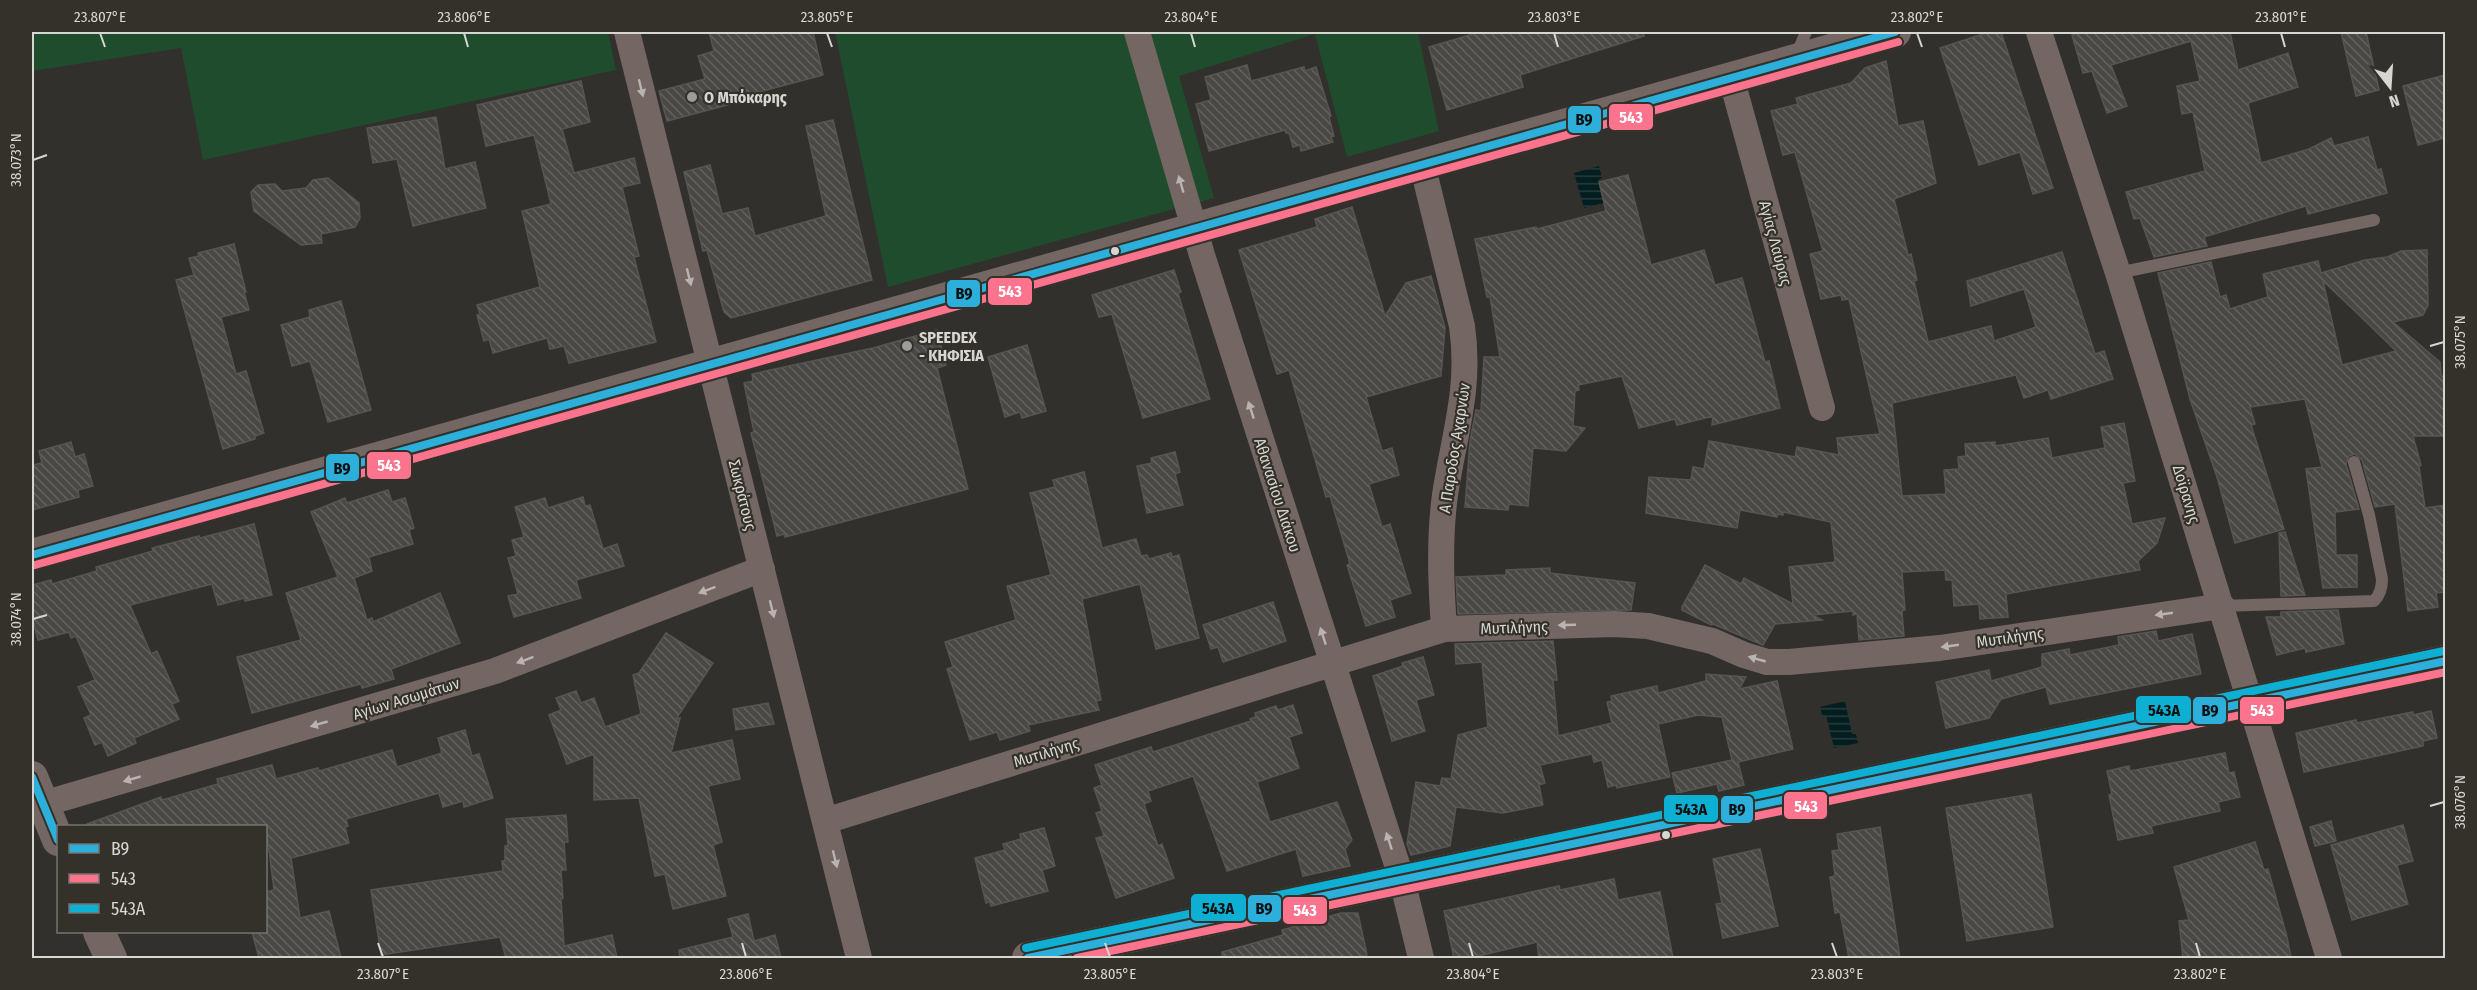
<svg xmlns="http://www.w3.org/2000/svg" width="2477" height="990" font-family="'Fira Sans Condensed',sans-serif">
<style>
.grass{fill:#1f4c2c}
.water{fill:url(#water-rules)}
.building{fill:url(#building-back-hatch);stroke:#575552;stroke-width:1.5;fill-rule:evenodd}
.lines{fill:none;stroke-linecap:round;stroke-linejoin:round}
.service{stroke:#746663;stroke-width:12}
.minor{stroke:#746663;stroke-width:26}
.tertiary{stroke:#746663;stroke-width:32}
.bus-1-casing{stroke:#34312a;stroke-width:12}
.bus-2-casing{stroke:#34312a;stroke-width:12}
.bus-3-casing{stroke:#34312a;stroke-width:12}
.bus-1{stroke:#2dafdb;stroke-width:8}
.bus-2{stroke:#fc738d;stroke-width:8}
.bus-3{stroke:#0dafd3;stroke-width:8}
.oneway{fill:#b9b4b0}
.ticks{fill:none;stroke:#d7d6d1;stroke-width:2}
.poi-dot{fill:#9d9c97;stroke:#34312a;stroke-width:2}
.bus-dot{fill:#d7d6d1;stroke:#34312a;stroke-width:2}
.labels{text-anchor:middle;stroke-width:4.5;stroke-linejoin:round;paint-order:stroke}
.poi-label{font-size:16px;font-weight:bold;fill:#d7d6d1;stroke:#34312a;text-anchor:start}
.street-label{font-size:16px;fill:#d7d6d1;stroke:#34312a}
.line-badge{stroke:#34312a;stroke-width:2}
.badge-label{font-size:16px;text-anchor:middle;font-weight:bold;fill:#fff}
.pale-badge-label{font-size:16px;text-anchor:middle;font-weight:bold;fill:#111}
.neatline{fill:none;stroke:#d7d6d1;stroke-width:2}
.ticks-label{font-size:15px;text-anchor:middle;fill:#d7d6d1}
</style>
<defs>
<pattern id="water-rules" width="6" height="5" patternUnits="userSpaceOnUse" patternTransform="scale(1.5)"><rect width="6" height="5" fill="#041d1e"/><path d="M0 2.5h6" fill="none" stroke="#283d3e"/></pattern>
<pattern id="building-back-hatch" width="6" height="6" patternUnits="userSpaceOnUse" patternTransform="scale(1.5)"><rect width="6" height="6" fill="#494845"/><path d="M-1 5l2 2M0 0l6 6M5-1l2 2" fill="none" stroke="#62625f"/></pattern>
</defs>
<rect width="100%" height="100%" fill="#32302c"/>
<path class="grass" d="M32,32H608L616,70L203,160L181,48L32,71Z
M835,32H1418L1439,131L1347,157L1315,34L1179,76L1214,198L888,287Z"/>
<path class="water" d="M1599,166L1602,178L1598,180L1604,203L1584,208L1574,173Z
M1845,701L1852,734H1856L1858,743L1834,748L1826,715H1822L1820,707Z"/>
<path class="building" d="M709,32H813L823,75L733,99L735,103L667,121L659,91L705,79L698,56L714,51Z
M1480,32H1643L1644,36L1520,75L1523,87L1447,110L1429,47Z
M1989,32H2001L2053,188L2033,194L2020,152L1979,165L1940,48Z
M2084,32H2230L2238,70L2288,53L2298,87L2248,103L2261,163L2309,149L2331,138L2334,146L2368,137L2377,170L2381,169L2387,193L2308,214L2306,206L2204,237L2207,246L2154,257L2140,218L2134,219L2126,192L2205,171L2193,112L2182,114L2177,86L2200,81L2191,41L2111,65L2127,106L2107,113L2092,71L2083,73L2072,35Z
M2341,32H2366L2379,90L2356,96Z
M1886,61L1898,126L1923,121L1936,183L1894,199L1908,255L1911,254L1917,280L1914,281L1928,342L1991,326L1994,341L2036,327L2024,289L1971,306L1967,281L2062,252L2095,354L2104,351L2113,379L2051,399L2048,390L2024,398L2016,375L1892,403L1902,496L1946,494L1944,470L1959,469L1958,457L1966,456L1965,444L1995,442V446L2048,438L2052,458L2105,448L2101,427L2124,423L2135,481L2123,483L2132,524L2165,518L2157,543L2138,561L2140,570L2006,594L2008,617L1980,619L1979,604L1954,606L1952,580H1946L1945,570L1902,572L1905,610L1902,611L1904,636L1859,640L1857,614L1853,615V611L1812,615L1822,620L1775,624L1763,645L1713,624L1711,625L1682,610V607L1705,565L1741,584L1744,578L1793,604L1789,567L1835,562L1831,522L1783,512V515L1778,514L1777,517L1740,510L1737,528L1646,513L1649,477L1691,480L1693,467L1704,469L1709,441L1795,457L1797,447L1839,455L1837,438L1880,434L1849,299L1842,300L1841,295L1821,299L1810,254L1823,251L1795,152L1783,155L1771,111L1798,104L1796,98L1851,83L1865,68Z
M1247,65L1251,81L1304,67L1305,71L1316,67L1331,116L1329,117L1334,136L1331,137L1333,142L1301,151L1300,145L1293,147L1289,133H1286L1285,130L1209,151L1196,104L1211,100L1205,77Z
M2445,75V138L2418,145L2403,86Z
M581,81L590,122L562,129L574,173L634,158L640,183L622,187L639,256L634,257L656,342L569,363L564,346L550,349L547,338L493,353L489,339L484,341L477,315L480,314L477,305L540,287L522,211L551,204L534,135L486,146L477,105Z
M436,117L445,169L475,162L486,208L413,226L397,159L373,163L367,128Z
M833,120L872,280L731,318L724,312L707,250L703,251L684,172L710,165L722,214L748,208L755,236L826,216L806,126Z
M1628,175L1651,265L1704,250L1715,285L1742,278L1765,362L1769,361L1780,408L1712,425L1713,416L1677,425L1675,419L1639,428L1622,376L1578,385L1579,390L1575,391L1573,426L1585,428L1566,451L1533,448L1528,506L1509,504L1508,510L1465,507L1470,441L1476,410L1481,411L1484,357H1500L1490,297H1487L1475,239L1536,227L1537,229L1606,211L1599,182Z
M328,178L359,203L360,218L355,227L321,234L322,243L301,245L254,211L251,192L258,185L275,184L282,191L306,188L313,180Z
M1352,207L1385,316L1406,283L1431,276L1445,328L1441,376L1366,397L1382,451L1392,448L1399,475L1369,484L1382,527L1390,524L1411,593L1390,600L1395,617L1366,626L1347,565L1350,564L1330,496L1326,497L1289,370L1277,374L1239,250L1317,227L1315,219Z
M234,244L246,292H244L249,310L221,317L236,374L246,371L264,433L255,436V439L223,449L176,280L194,275L189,258L199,256L198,253Z
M2427,250L2428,305L2423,315L2393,322L2440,362L2441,375L2445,379V436H2413L2421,465L2419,466L2425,508L2445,505V592L2436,593L2438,607L2408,611L2395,504L2375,507L2362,460L2355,454L2349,456L2346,464L2359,509L2335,512L2336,555H2357V587L2323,588L2306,469L2322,467L2305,399L2250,407L2255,424L2251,425L2284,529L2235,543L2217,477L2190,399L2158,273L2211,262L2220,297L2226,295L2230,309L2268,297L2263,274L2318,261L2321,273L2365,260L2387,257L2401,251ZM2323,281L2358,314L2396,351L2342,365Z
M1174,270L1181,292L1178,293L1210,399L1143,418L1112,314L1099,317L1092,295Z
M341,301L371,410L328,422L310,361L292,366L281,325L310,317L309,310Z
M937,330L946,365L937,368L968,489L785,537L784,534L777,536L751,433L754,432L744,383L753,381L752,374L873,348Z
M1027,345L1046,411L1022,418L1020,412L1005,417L988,357Z
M71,442L75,457L84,454L93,486L78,490L79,497L32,510V465L42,463L39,451Z
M1175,452L1180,472L1175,474L1183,505L1147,513L1137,466L1152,463L1151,458Z
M1084,472L1102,548L1136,539L1141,556L1147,555L1149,559L1171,553L1172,557L1179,555L1199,638L1156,649L1140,584L1082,599L1101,700L1096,701L1099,710L1028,725L1030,731L1000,740L997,732L970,740L947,669L953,667L945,642L1016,620L1007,586L1051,575L1030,493L1055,487L1053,480Z
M388,490L392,502L405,498L414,528L409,530L413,544L369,557L372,571L354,578L367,620L372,618L373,622L440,593L460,643L391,669L394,679L362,688L361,684L341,689L252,713L237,657L301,640L286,593L338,577L311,512L345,498L347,503Z
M583,497L585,506L590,505L603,549L617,544L624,566L576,580L581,598L514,617L508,596L518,594L508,558L516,556L512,540L524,537L515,507L545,498L548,508Z
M254,524L272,595L245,601V598L218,605L212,584L130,605L151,654L157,651L179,701L172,704L179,719L134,738L136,743L108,756L102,742L95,745L84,718L91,715L78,687L95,680L76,636L71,638L69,632L38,640L32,617V585L51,580L52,584L97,571L96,567L153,551L152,548L199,536L200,538Z
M2285,532L2305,595L2281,596L2279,533Z
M1550,568V573L1635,583L1631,610L1458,614L1456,577L1506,575V570Z
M1273,602L1286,641L1223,662L1218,647L1211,649L1203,625Z
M2338,610L2344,644L2306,652L2305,648L2277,655L2266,617H2281V612Z
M2156,631L2158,641L2192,634L2201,674L2050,704L2046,687L2001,699L1989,718L1946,728L1936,682L1989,670L1991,681L2042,667V654L2069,649L2070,655L2119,645L2118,637Z
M666,633L713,663L676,719L680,718L671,753L732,740L740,779L708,786L722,842L713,845L726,896L673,909L665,874L655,876L639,798L594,800V754L567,764L549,715L561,710L556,698L576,691L581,703L594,698L605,727L641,714L633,675L639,673Z
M1553,641L1557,680H1553L1558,736L1612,723L1607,702L1612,701L1611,696L1657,686L1658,693L1706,681V674L1746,677L1739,689L1777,681L1793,749L1738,762L1744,785L1719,791L1717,784L1677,793L1672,773L1732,760L1722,717L1698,715L1658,724L1670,777L1617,788L1616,785L1608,787L1602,760L1594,762L1592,754L1540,765L1545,783L1539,785L1543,805L1503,813L1456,807L1450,846L1411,855L1407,844L1416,782L1440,786L1442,778L1451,779L1458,735L1488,727L1482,662L1456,664L1455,644Z
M1423,657L1434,695L1416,700L1425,731L1392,741L1373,676L1403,666L1402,663Z
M768,703L774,724L736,730L733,709Z
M1293,705L1302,733L1289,737L1299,768L1257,782L1270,822L1337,802L1352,840L1345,849L1350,866L1303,876L1296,849L1227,871L1193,776L1148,791L1151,801L1144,804L1158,846L1162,844L1174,878L1116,898L1096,838L1104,836L1096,813L1102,811L1094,788L1102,785L1095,765L1151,747L1153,752L1251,721L1250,719L1256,717L1255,713L1276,706L1278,710Z
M2431,711L2437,738L2423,741V746L2304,772L2296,733L2356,720L2357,723L2413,712V715Z
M465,730L472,756L479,754L493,798L464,807L463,801L443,807L439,793L346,819L348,826L345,827L349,843L291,858L300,918L329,911L341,958H259L252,932H266V892L274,890L266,826H88L87,824L161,797L162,800L218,784L217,779L272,765L276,779L318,768L319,771L392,750L397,767L442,753L438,738Z
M2225,753L2229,773L2234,772L2240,797L2218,802L2220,811L2151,826L2153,833L2118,840L2109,795L2112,794L2107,771L2129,766L2130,771Z
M2031,794L2053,927L1967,941L1946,808Z
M566,815L568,842H564L566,870H561L563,898L561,899L564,946L612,935L617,958H506L500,937L381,955L371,890L503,871L502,861H505V846H508L506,819Z
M2331,821L2336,841L2315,846L2310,827Z
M2403,825L2413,861L2397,865L2408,904L2352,920L2331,845Z
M1880,827L1900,958H1849L1840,912L1835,913L1830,877L1835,876L1832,851L1839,850L1837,834Z
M1044,828L1055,866L1042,870L1048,891L991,906L990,902L986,903L975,858L1005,850L1003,844L1021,839L1020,834Z
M2255,842L2264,870L2268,869L2287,937L2291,958H2183L2179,921L2189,920L2174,867Z
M1760,849L1778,926L1723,938L1716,904L1722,903L1713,859Z
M1614,879L1618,900L1660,892L1673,958H1539L1537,942L1470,958H1454L1444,911L1559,886L1560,890Z
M1341,913H1358L1367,955L1354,958H1222V952L1283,935L1282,930Z
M748,914L754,941L775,935L781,958H680L679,950L733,937L728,919Z"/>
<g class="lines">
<path class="service" d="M1796,56L1806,32
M2118,273L2374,220
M2222,606L2374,601C2380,595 2382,588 2382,579L2369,515L2354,462"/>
<path class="minor" d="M627,32L859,958
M1137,32L1202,255L1402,880L1421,958
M2039,32L2118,273L2329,958
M1731,77L1822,408
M1422,164L1462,326C1471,389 1454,434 1445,495C1439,540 1441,584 1444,629
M43,804L495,671L762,569
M825,821L1444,629L1614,624L1648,626L1712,641L1744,655L1767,662H1789L1940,648L2222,606"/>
<path class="tertiary" d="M32,555L1895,32
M32,777L58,840
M99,932L111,958
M1028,958L2446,661"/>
<defs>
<path id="bus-1" d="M32,555L1895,32
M32,777L58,840
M1028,958L2446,661"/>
<path id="bus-2" d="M35,565L1898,42
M1077,958L2446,672"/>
<path id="bus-3" d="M1026,948L2444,651"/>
</defs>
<use href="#bus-1" class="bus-1-casing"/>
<use href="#bus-2" class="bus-2-casing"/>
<use href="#bus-3" class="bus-3-casing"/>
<use href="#bus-1" class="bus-1"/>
<use href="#bus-2" class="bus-2"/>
<use href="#bus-3" class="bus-3"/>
</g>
<defs><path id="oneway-solid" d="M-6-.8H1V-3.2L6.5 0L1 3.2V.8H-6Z" transform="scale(1.5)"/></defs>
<g class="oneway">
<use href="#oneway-solid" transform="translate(641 88) rotate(76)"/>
<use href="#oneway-solid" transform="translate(1181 184) rotate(-106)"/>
<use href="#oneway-solid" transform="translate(689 277) rotate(76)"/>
<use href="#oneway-solid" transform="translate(1251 410) rotate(-108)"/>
<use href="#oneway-solid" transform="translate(707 590) rotate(159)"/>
<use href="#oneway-solid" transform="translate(772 609) rotate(76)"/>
<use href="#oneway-solid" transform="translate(2164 614) rotate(172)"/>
<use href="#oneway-solid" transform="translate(1567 625) rotate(178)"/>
<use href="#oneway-solid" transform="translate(1323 636) rotate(-108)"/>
<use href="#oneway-solid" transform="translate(1950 646) rotate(172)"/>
<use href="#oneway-solid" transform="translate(1757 659) rotate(-164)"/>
<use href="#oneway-solid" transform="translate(525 660) rotate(160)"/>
<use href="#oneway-solid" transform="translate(319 724) rotate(164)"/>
<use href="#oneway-solid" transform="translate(132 779) rotate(164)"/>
<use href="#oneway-solid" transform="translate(1389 841) rotate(-108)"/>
<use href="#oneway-solid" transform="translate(835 859) rotate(76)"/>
</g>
<path class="ticks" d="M100,33L105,47M464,33L468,47M827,33L832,47M1191,33L1195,47M1554,33L1558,47M1917,33L1922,47M2281,33L2285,47M33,160L47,155M2430,346L2444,342M33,619L47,615M2430,806L2444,802M378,943L383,957M742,943L746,957M1105,943L1110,957M1469,943L1473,957M1832,943L1837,957M2196,943L2200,957"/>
<g class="poi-dot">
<circle cx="692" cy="97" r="6"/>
<circle cx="907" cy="346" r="6"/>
</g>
<g class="bus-dot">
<circle cx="1115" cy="251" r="5"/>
<circle cx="1666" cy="835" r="5"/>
</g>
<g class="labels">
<g class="poi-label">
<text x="704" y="103">Ο Μπόκαρης</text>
<text x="919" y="343">SPEEDEX<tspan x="919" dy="18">- ΚΗΦΙΣΙΑ</tspan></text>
</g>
<g class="street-label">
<text transform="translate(1776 243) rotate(75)" y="6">Αγίας Λαύρας</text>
<text transform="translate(1454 448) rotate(-81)" y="6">Α Παροδος Αχαρνών</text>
<text transform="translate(2187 494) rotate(73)" y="6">Δοϊρανης</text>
<text transform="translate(743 495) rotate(76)" y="6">Σωκράτους</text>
<text transform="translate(1278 495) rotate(72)" y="6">Αθανασίου Διάκου</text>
<text transform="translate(1514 627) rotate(-2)" y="6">Μυτιλήνης</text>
<text transform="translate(2010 637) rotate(-8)" y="6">Μυτιλήνης</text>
<text transform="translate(406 698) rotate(-17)" y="6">Αγίων Ασωμάτων</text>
<text transform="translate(1046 752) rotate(-17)" y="6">Μυτιλήνης</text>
</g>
</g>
<g class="line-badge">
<rect x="1608" y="103" width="46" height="28" rx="6" fill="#fc738d"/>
<rect x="1567" y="105" width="35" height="29" rx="6" fill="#2dafdb"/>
<rect x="987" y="277" width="46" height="29" rx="6" fill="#fc738d"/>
<rect x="946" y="279" width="35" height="29" rx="6" fill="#2dafdb"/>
<rect x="366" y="451" width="46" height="29" rx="6" fill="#fc738d"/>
<rect x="325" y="453" width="35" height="29" rx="6" fill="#2dafdb"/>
<rect x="2135" y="695" width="57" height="29" rx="6" fill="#0dafd3"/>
<rect x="2239" y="696" width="46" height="29" rx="6" fill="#fc738d"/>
<rect x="2192" y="696" width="35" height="29" rx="6" fill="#2dafdb"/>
<rect x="1783" y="791" width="45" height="29" rx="6" fill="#fc738d"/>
<rect x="1663" y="794" width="56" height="29" rx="6" fill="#0dafd3"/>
<rect x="1720" y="795" width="34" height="29" rx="6" fill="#2dafdb"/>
<rect x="1190" y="893" width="57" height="29" rx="6" fill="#0dafd3"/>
<rect x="1247" y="894" width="35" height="29" rx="6" fill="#2dafdb"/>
<rect x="1282" y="896" width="46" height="29" rx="6" fill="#fc738d"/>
</g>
<g class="badge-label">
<text x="1631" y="123">543</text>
<text x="1010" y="297">543</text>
<text x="389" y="471">543</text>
<text x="2262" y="716">543</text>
<text x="1806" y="812">543</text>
<text x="1305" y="916">543</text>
</g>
<g class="pale-badge-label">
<text x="1584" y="125">Β9</text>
<text x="964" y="299">Β9</text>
<text x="342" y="474">Β9</text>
<text x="2164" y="716">543A</text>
<text x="2210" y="716">Β9</text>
<text x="1691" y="815">543A</text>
<text x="1737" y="815">Β9</text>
<text x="1218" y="914">543A</text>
<text x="1264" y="914">Β9</text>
</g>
<rect width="2477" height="990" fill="none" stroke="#34312a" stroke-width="66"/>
<rect x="57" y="825" width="210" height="108" fill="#34312a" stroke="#75736d" stroke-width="1.5"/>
<rect x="69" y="844" width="30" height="9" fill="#2dafdb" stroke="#75736d" stroke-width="1.5"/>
<text x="111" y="855" font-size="18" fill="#d7d6d1">Β9</text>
<rect x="69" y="874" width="30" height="9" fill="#fc738d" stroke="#75736d" stroke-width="1.5"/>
<text x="111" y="885" font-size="18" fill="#d7d6d1">543</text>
<rect x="69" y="904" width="30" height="9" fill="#0dafd3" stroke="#75736d" stroke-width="1.5"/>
<text x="111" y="915" font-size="18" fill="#d7d6d1">543A</text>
<g transform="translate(2390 87) rotate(163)" stroke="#34312a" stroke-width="4.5" paint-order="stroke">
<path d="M0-4.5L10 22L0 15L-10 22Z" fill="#d7d6d1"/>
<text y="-9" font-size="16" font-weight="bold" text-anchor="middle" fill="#d7d6d1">N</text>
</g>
<rect x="33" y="33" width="2411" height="924" class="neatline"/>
<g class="ticks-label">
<text x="100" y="22">23.807°E</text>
<text x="464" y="22">23.806°E</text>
<text x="827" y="22">23.805°E</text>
<text x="1191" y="22">23.804°E</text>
<text x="1554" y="22">23.803°E</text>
<text x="1917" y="22">23.802°E</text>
<text x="2281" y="22">23.801°E</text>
<text transform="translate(16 160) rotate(-90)" y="5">38.073°N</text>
<text transform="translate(2460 342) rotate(-90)" y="5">38.075°N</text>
<text transform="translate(16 619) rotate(-90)" y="5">38.074°N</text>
<text transform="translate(2460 802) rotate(-90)" y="5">38.076°N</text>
<text x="383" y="979">23.807°E</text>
<text x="746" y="979">23.806°E</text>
<text x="1110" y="979">23.805°E</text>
<text x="1473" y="979">23.804°E</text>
<text x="1837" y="979">23.803°E</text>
<text x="2200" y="979">23.802°E</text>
</g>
</svg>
